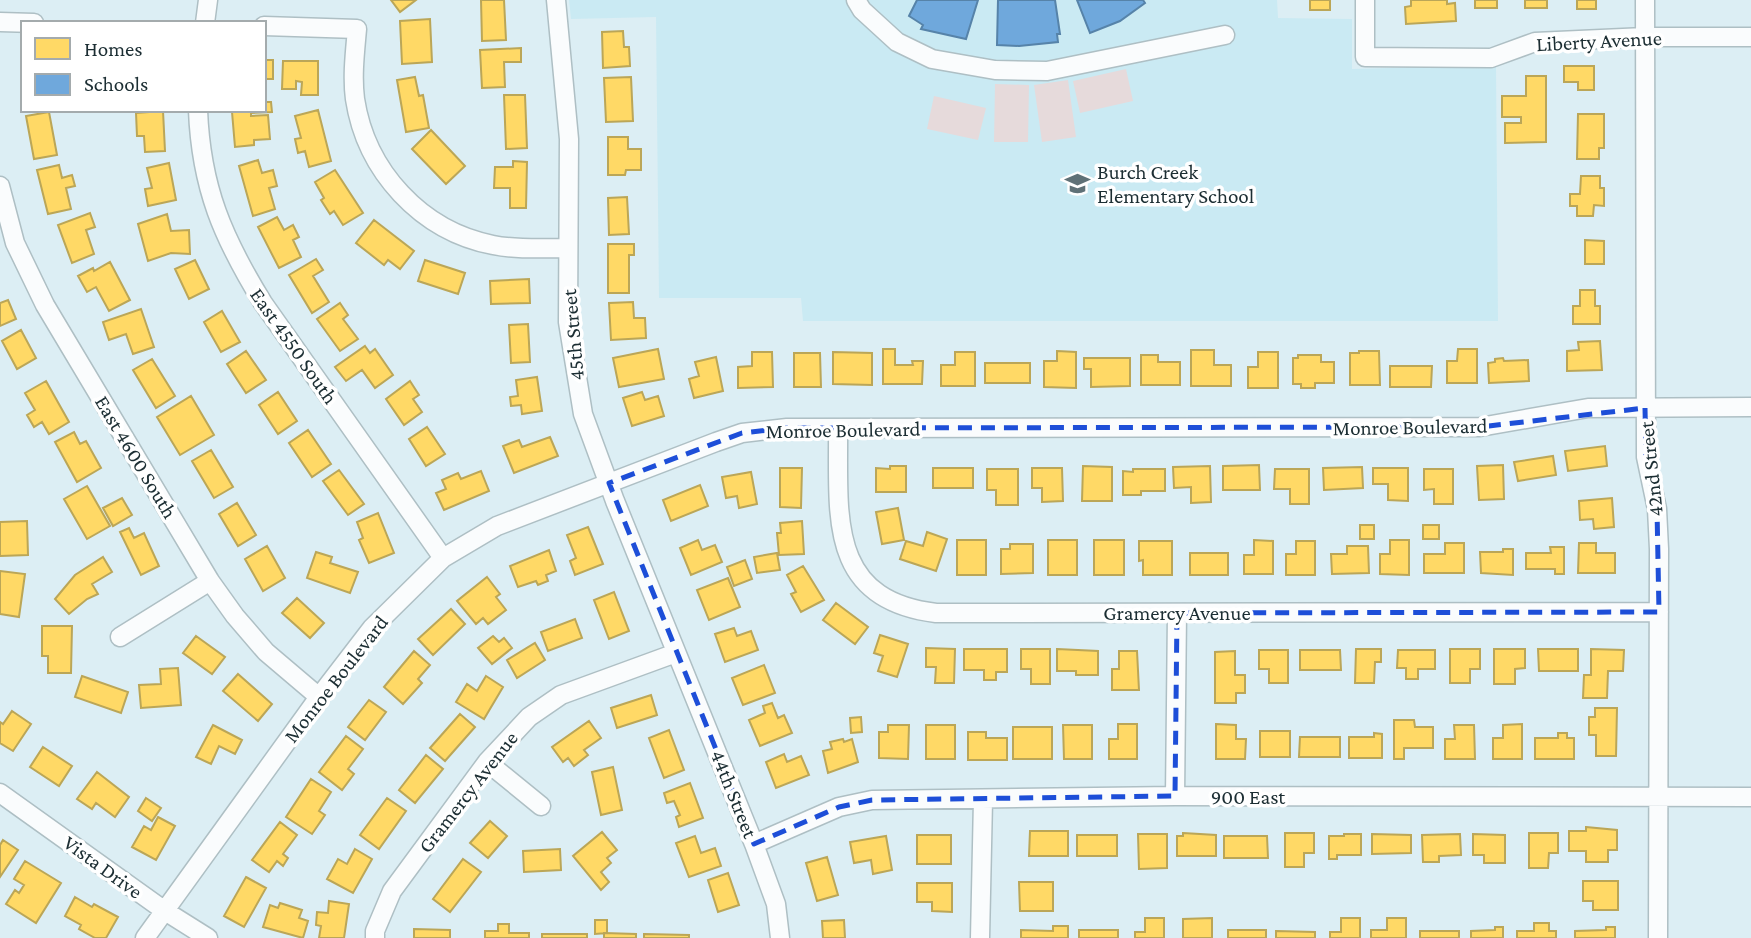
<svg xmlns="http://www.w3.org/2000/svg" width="1751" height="938" font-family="'Crimson Pro',serif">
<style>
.built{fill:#caeaf3}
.green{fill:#e6dadb}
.homes{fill:#ffd966;stroke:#bba657;stroke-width:2}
.schools{fill:#6fa8dc;stroke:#5683a9;stroke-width:2}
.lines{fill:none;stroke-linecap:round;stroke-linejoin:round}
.minor-casing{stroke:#aebfc4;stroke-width:21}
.minor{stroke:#fafcfd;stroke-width:18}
.marked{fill:none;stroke:#1d4ed8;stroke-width:5;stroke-dasharray:14 9;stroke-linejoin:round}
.labels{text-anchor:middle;stroke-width:7;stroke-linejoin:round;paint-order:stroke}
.street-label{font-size:21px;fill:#1c2e33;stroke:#fff}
.poi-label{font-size:21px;fill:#1c2e33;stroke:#fff;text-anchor:start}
</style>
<rect width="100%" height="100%" fill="#dceef4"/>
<path class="built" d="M569,0H1277L1278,18L1352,19V69L1496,65L1498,321H803L801,298H659L656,17L571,19Z"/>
<path class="green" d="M1126,69L1133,101L1080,113L1073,81Z
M1068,80L1076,137L1042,142L1034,85Z
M995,84L1029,85L1028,142H994Z
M934,96L986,108L978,140L927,129Z"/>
<path class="homes" d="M391,0H416L400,12Z
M481,0H504L506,40L482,41Z
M1310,0H1330V10H1310Z
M1411,0H1447V4L1455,3L1456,21L1406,24L1405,7L1411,6Z
M1475,0H1497V8H1475Z
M1525,0H1547V8H1525Z
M1577,0H1596V9H1577Z
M430,19L432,62L402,64L400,21Z
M623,31L624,47H629L630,66L603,68L602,32Z
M521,48V62H504L505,87L482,88L480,50Z
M264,60H273V79H264Z
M283,61H318V95H301L302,82L296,81V89H282Z
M1564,66H1594V90H1578V82H1564Z
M1526,76H1546V142L1505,143V123H1521V117H1502V96H1526Z
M415,77L419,96L423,95L429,128L406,132L397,80Z
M631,77L633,121L606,122L604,78Z
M504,95H525L527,148L506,149Z
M264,102H271L272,112L251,113V116L268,115L270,139L254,140V145L235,147L232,112L264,110Z
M318,110L331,161L309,167L305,151L298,153L295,139L301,138L295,116Z
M163,111L165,151L145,152L144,136H137L136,113Z
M49,112L57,155L34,159L26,116Z
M1578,114H1604V148H1599V159H1577Z
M431,130L465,166L446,184L412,149Z
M608,137H628V149H641V170H626L625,175H608Z
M258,160L262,173L273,170L277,186L269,188L275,209L253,216L239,166Z
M513,161L527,162L526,208H510V188H494L495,167H513Z
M169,163L176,200L148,206L145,189L152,188L147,168Z
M59,165L62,178L72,175L75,186L66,188L71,209L48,214L37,170Z
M335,170L363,213L343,225L334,211L330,214L321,200L324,198L315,182Z
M1581,176H1600V188H1604V206L1594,205L1593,216H1577V206H1570V194H1580Z
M627,197L629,234L609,235L608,198Z
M90,213L95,227L86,230L94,254L72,263L58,225Z
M167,214L171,231L189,230L190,254L171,253L148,261L138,224Z
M277,217L284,230L293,225L299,237L293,240L301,257L279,268L258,227Z
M374,220L414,251L400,269L388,260L384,265L356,243Z
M1585,240L1604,241V264H1585Z
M608,244H634V255H629V293H608Z
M316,259L323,270L313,276L329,302L312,313L289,275Z
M195,260L209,289L189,299L175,269Z
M425,260L465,273L458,294L418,281Z
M110,262L130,300L109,311L96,287L87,292L78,276L93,268L94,271Z
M529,279L530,303L491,304L490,281Z
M1580,290H1595V306H1600V324H1573V306H1580Z
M8,300L16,319L0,326V303Z
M633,302L634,318H645L646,338L611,340L609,303Z
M340,303L348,315L343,319L358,339L340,351L317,319Z
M141,309L154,347L133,354L126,334L109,340L103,322Z
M222,311L240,342L221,352L204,322Z
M528,324L530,362L511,363L509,325Z
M21,330L36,358L17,369L2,341Z
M1600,341L1602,370L1567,371V351L1579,350L1578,342Z
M365,346L370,353L375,349L393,375L375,388L362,370L346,381L335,367Z
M658,349L664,379L619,387L613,358Z
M883,349H895V365H913L912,361H923L922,384H883Z
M1458,349H1477V383H1447V361H1457Z
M1191,350H1214V365H1231V386H1191Z
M246,351L266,380L246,393L227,364Z
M1057,351L1076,352V388L1044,387V361H1057Z
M1359,351H1379L1380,385H1350V353H1359Z
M752,352H772L773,387L738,388V367L752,366Z
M833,352L872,353V385L833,384Z
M955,352H975V386H941V365H955Z
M1258,352H1278V388H1248V367H1258Z
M794,353H820L821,387H794Z
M1141,355H1158V362H1180V385H1141Z
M1298,355H1321V362H1334V383H1315V388H1301V384H1293V358H1298Z
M716,357L723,391L694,398L689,379L699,376L695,362Z
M1084,358H1130V386L1091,387V369H1084Z
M1503,358L1504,361L1528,360L1529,381L1489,383L1488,363L1495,362V359Z
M152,359L175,396L156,408L133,370Z
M985,363H1030V383H985Z
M1390,366H1432L1431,387H1390Z
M537,377L542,411L522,414L521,405L511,406L510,397L518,396L516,380Z
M46,381L69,422L49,434L42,422L34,427L27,415L35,410L25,393Z
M410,381L419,395L413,399L422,412L404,425L386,399Z
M278,392L297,421L278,434L259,405Z
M642,392L645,400L658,396L664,416L632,426L623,398Z
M191,396L214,435L180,455L157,417Z
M427,427L445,454L426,466L409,439Z
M308,430L331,464L312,477L289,443Z
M74,432L80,444L86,441L101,468L77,482L55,442Z
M550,437L558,456L514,473L503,446L519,440L522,447Z
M1605,446L1607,466L1568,471L1565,451Z
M211,450L233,487L214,498L192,461Z
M1553,456L1556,475L1518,481L1514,462Z
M1259,465L1260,490H1223V466Z
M1503,465L1504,499L1479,500L1477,466Z
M890,466H906V492H876V468L890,469Z
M1083,466L1112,467V501H1082Z
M1210,466L1211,502L1191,503V487L1174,488L1173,467Z
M1362,467L1363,488L1324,490L1323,468Z
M780,468H802L801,508L780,507Z
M933,468H973V488H933Z
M1032,468H1062L1063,501L1042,502V488H1032Z
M1373,468H1408V501L1388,500V484H1373Z
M987,469H1018V505H996V490H987Z
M1133,469H1165V491H1141V495H1123V471L1133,472Z
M1275,469H1309V504H1290V489H1274Z
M1424,469H1453V504H1434V489L1424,490Z
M339,470L364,504L348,515L323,481Z
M481,471L489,491L444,510L436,493L446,489L442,480L458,473L461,479Z
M751,472L757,504L739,508L737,496L726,498L722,477Z
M700,485L708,506L671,521L663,500Z
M87,486L110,526L87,539L64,499Z
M122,498L132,515L113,526L103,508Z
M1612,498L1614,527L1594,529L1593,519L1580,520L1579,501Z
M237,503L256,535L238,546L219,514Z
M898,508L904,540L882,544L876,512Z
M378,513L394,553L369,563L359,540L363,538L357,522Z
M27,521L28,555L0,556V522Z
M802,521L804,554L779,555L777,533H781L780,523Z
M1360,525H1374V539H1360Z
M1423,525H1439V539H1423Z
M588,527L603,564L575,575L570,561L576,558L567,535Z
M129,528L134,538L144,533L159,566L141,575L120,532Z
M927,532L947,539L936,571L900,559L906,541L923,546Z
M698,540L702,550L715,545L722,562L691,575L680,548Z
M957,540H986V575H957Z
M1048,540H1077V575H1048Z
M1094,540H1124V575H1094Z
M1254,540L1273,541V574H1244V555H1254Z
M1390,540H1409V575L1380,574V554H1390Z
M1139,541H1172V575H1143V560L1139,561Z
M1296,541H1315V575H1286V554H1296Z
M1445,543H1464V573H1424V554H1445Z
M1579,543H1596V553H1615V573H1578Z
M1010,544H1033V573L1001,574V549H1010Z
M267,546L285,578L263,591L245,559Z
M1347,546H1368L1369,573L1332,574L1331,554H1347Z
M1550,547H1564V574H1555V569H1526V553H1551Z
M1503,549H1513V575L1481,573L1480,552H1503Z
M549,550L556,571L546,575L548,581L538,585L536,581L518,587L510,566Z
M316,552L332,557L330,563L358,572L350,593L307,578Z
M777,553L780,570L757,573L754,557Z
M1190,553H1228V575H1190Z
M103,557L112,572L92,584L98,594L87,599L69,614L55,599L75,575Z
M745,560L752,579L734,586L727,567Z
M803,566L824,600L801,612L791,594L796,592L787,575Z
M0,571L25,574L19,617L0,614Z
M487,577L500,594L496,597L506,610L488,624L483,618L476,624L457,601Z
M728,578L740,607L709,620L697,590Z
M614,592L629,631L609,639L594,600Z
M297,598L324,623L310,638L282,613Z
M836,603L868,627L855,644L823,620Z
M451,609L465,624L433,655L418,639Z
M575,619L582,638L548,651L541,632Z
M42,626H72L71,673H48V656H42Z
M734,628L737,636L751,631L758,650L725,662L715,634Z
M880,635L908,644L897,677L878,671L883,656L874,653Z
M196,636L225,657L212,674L183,653Z
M493,636L499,642L504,638L512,648L492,664L478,648Z
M535,643L545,660L517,678L507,660Z
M926,648L955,649L954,683H935L936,667H926Z
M964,649H1007V672H996V680H984V670H964Z
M1021,649H1050V684H1031V669H1021Z
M1057,649L1098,651V675H1076V671H1057Z
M1356,649H1381V662H1375L1374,683H1355Z
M1450,649H1480V669H1470V683H1450Z
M1494,649H1525V668L1515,669V684H1494Z
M1538,649H1578V671H1539Z
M1591,649L1624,650L1623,671H1608L1607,698H1583L1584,675H1591Z
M1259,650H1288V683H1269V669H1259Z
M1300,650H1340L1341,670H1300Z
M1398,650H1435V669H1418V679H1406V668H1397Z
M414,651L430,665L418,679L422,683L403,704L384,687Z
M1119,651H1137L1139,690H1112V669H1119Z
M1235,651V675H1245V693H1236V703H1215V652Z
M764,665L775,693L743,705L732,678Z
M178,668L181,705L141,708L139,685L161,684L160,669Z
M238,674L272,704L258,721L223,691Z
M82,676L128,692L121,713L75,697Z
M486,676L503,687L484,719L456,702L467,684L477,691Z
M651,695L657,715L617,728L611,708Z
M369,700L386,712L365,740L348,727Z
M772,703L778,718L784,715L792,733L760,746L749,720L765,713L763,706Z
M1595,708H1617L1616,756H1596V735H1589V717H1595Z
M12,711L31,724L13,751L0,743V722L3,724Z
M460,714L475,727L445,761L430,748Z
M861,717L862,732L851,733L850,718Z
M1394,720H1414L1415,727H1433V748H1404V759H1394Z
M589,721L601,738L584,750L588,755L574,766L568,758L563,762L552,747Z
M1118,724H1137V759H1109V739H1118Z
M1216,724L1236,725V739H1246L1245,759H1216Z
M1522,724V759H1493V738H1503V725Z
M213,725L242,740L235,754L219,746L211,764L196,757Z
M888,725H909L908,759L879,758V732H888Z
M926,725H955V759H926Z
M1063,725H1092V759H1064Z
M1454,725H1474L1475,759H1445V739H1455Z
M1013,727H1052V759H1013Z
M669,730L684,770L664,778L649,738Z
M1260,731H1290V757H1260Z
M968,732H986V738H1007V760H968Z
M1374,733L1382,734V758H1349V737H1374Z
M1558,733H1567V738H1574V759H1535V738H1558Z
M346,736L363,749L348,769L354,774L342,790L319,772Z
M1300,737H1340V757H1299Z
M843,739L844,742L852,739L858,762L828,773L823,751L832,749L830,742Z
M43,747L72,766L59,786L30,767Z
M784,754L787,762L801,756L809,775L776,788L766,762Z
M426,755L443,769L415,803L399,790Z
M613,767L622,810L601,815L592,772Z
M97,772L129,797L115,817L96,803L92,809L77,799Z
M311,779L331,792L319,811L325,815L312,834L286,817Z
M690,783L703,818L679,827L676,817L680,815L674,801L667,803L664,793Z
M146,798L161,808L152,821L138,811Z
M387,798L406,811L379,849L360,835Z
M158,817L175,826L156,860L132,847L144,826L151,830Z
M490,821L507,836L488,858L470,843Z
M280,822L297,835L283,854L288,858L283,866L277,861L269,872L252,860Z
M1586,827L1617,830V850H1608V862H1586V851H1569V831H1586Z
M1030,831H1068V856H1029Z
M602,832L617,850L607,858L611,863L601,872L609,882L601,890L573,856Z
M1183,833L1216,835V856H1177V836H1183Z
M1285,833H1314V853H1304V867H1285Z
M1529,833H1558V853H1549L1548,868H1529Z
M1138,834H1167V868L1139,869Z
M1344,834H1361V855H1337V859H1329V836H1344Z
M1372,834L1411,835V853L1372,854Z
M1460,834L1461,855L1439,856V862H1423L1422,835Z
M1473,834L1505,835V863H1484V855H1473Z
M917,835H951V864H917Z
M1077,835H1117V856H1077Z
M695,836L701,853L715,848L721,866L689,877L676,843Z
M886,836L892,870L873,874L871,860L854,863L850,842Z
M1224,836H1267L1268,858H1224Z
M3,840L18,850L0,877V845Z
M355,849L372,859L353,893L327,879L338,859L347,864Z
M560,849L561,870L524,872L523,851Z
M827,857L838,895L817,901L806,863Z
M463,859L481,872L450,912L433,899Z
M25,861L61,883L36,923L6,904L15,890L19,893L24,885L14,879Z
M728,873L739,905L718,912L708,880Z
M246,877L266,888L244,927L224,916Z
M1583,881H1618V910H1593V901H1583Z
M1019,882H1053V911H1020Z
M917,883H952V912L932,911V902H917Z
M75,897L92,907L94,904L118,917L106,938H95L79,929L81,925L65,916Z
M329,901L349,904L344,938H319L321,926L316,925L317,912L328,913Z
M280,903L302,910L299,918L308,921L303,938L263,927L270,905L278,908Z
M1145,918H1164V938H1135V932H1145Z
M1212,918V938H1183V919Z
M1341,918H1360V938H1330V932H1341Z
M1387,918H1406V938H1371V930H1387Z
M595,920H607V933L595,934Z
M844,920L845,938H823L822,921Z
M1534,923H1549V931H1556V938H1517V931H1534Z
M498,924H509V933H529V938H485V931H498Z
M1053,926H1068V938H1021V930L1053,931Z
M1495,927H1503V938H1471V931L1495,930Z
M1606,927H1615V938H1575V931L1606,930Z
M414,929L450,930V938H414Z
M1079,930H1118V938H1079Z
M1228,930H1266V938H1228Z
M1276,931L1315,932V938H1276Z
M1420,931H1459V938H1420Z
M604,933L636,934V938H604Z
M542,934H587V938H542Z
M644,934L689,935V938H644Z"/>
<path class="schools" d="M917,0H978L966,39L921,29L923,25L909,16Z
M998,0H1055L1060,34H1057L1058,42L1019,46L997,45Z
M1077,0H1143L1145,3L1120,21L1090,33Z"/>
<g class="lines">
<defs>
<path id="minor" d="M556,0L569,139L568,322L583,414L615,501L754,844L776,904L780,938
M856,0L862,10L897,42L932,59L995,70L1047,71L1225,35
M1365,0V57L1491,58L1535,42L1645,37H1751
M1645,0L1646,457L1657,509L1659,549L1658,938
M0,22L34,23
M205,23L208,0
M264,26L357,29C355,52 352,76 355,99C366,171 421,231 493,245C518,250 544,248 568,248
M198,110C201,188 223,238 263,303L443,558
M0,186L15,243L45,305L210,581L235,616L266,652L319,697
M838,428C839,514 826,600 936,613L1659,612
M120,637L210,581
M487,762L541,806
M0,793L165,911L208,938
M1175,796L1177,613
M754,844L839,807L872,800L1175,796L1751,797
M145,938L319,697L372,628L443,558L497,526L716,442L742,433L787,428L1480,427L1588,408L1751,407
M375,938V931L392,891L487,762L529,717L561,695L676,653
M980,938L983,800"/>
</defs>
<use href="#minor" class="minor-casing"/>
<use href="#minor" class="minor"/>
</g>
<path class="marked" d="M1645,408L1646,457L1657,509L1659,612L1177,613L1175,796L872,800L839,807L754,844L609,483L742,433L787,428L1480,427Z"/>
<defs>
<symbol id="school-bare" viewBox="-9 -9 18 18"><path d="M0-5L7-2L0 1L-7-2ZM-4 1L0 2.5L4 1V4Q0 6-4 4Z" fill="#5f7177" stroke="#fff" stroke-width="2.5" paint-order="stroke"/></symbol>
</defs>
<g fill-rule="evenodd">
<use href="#school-bare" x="1060" y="166" width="35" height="35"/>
</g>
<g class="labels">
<g class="street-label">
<text transform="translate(1599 41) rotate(-3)" y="7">Liberty Avenue</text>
<text transform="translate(573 335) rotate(-95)" y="7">45th Street</text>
<text transform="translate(294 346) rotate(55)" y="7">East 4550 South</text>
<text transform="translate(1410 427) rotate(-1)" y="7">Monroe Boulevard</text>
<text transform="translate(843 430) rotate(-1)" y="7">Monroe Boulevard</text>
<text transform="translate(136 457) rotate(59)" y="7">East 4600 South</text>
<text transform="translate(1651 469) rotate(-96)" y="7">42nd Street</text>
<text x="1177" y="620">Gramercy Avenue</text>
<text transform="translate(336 679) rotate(-52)" y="7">Monroe Boulevard</text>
<text transform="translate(468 792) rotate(-52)" y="7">Gramercy Avenue</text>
<text transform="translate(734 794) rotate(68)" y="7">44th Street</text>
<text x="1248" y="804">900 East</text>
<text transform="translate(103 867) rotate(36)" y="7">Vista Drive</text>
</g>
<g class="poi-label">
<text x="1097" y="179">Burch Creek<tspan x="1097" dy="24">Elementary School</tspan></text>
</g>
</g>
<rect x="21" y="21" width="245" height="91" fill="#ffffff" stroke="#a4abad" stroke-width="2"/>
<rect x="35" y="38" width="35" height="21" fill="#ffd966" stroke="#a4abad" stroke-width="2"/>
<text x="84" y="56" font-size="21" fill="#1c2e33">Homes</text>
<rect x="35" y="74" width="35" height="21" fill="#6fa8dc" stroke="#a4abad" stroke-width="2"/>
<text x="84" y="91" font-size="21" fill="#1c2e33">Schools</text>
</svg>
